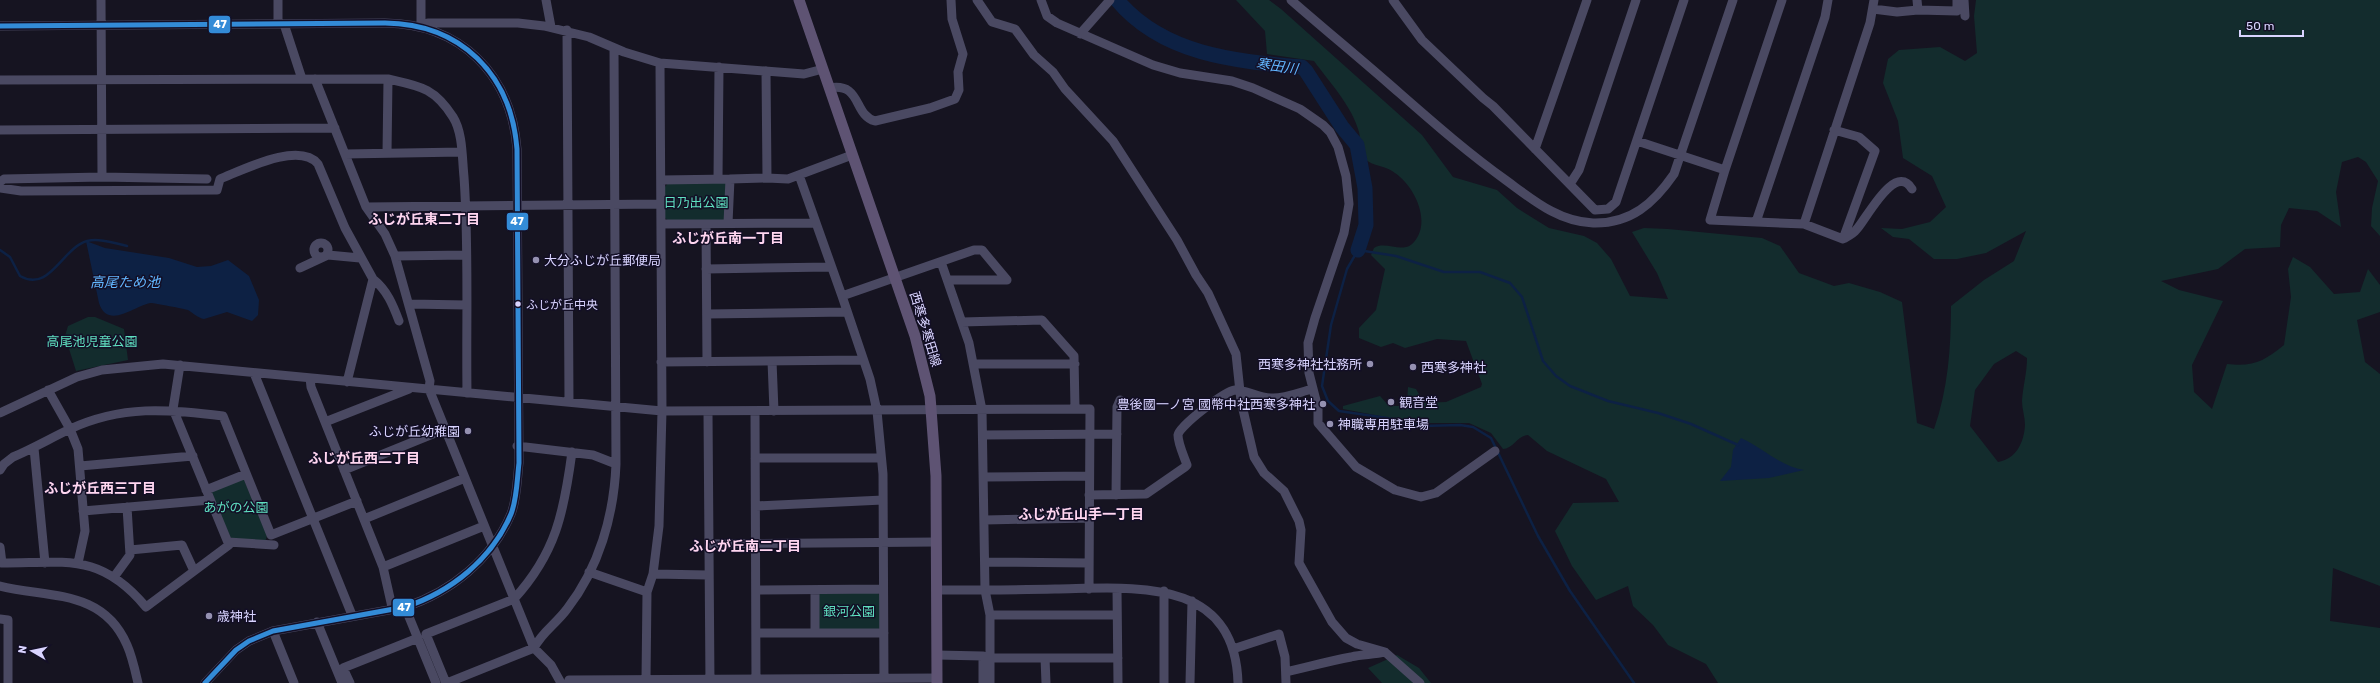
<svg xmlns="http://www.w3.org/2000/svg" width="2380" height="683" font-family="Rubik,'Noto Sans JP',sans-serif">
<style>
.green{fill:#132c2d;fill-rule:evenodd}
.water{fill:#0d2144}
.lines{fill:none;stroke-linecap:round;stroke-linejoin:round}
.stream{stroke:#0d2144;stroke-width:2.5}
.river{stroke:#0d2144;stroke-width:15}
.minor{stroke:#4a4962;stroke-width:9}
.major{stroke:#5e5373;stroke-width:11}
.bus-1-casing{stroke:#130f26;stroke-width:8}
.bus-1{stroke:#338bd7;stroke-width:5}
.poi-dot{fill:#9591b1;stroke:#130f26;stroke-width:1.5}
.bus-dot{fill:#d9d4ff;stroke:#130f26;stroke-width:1.5}
.labels{text-anchor:middle;stroke-width:3;stroke-linejoin:round;paint-order:stroke}
.bus-label{font-size:12px;fill:#d9d4ff;stroke:#130f26;text-anchor:start}
.park-label{font-size:13px;fill:#5fe0c0;stroke:#130f26}
.poi-label{font-size:13px;fill:#d9d4ff;stroke:#130f26;text-anchor:start}
.street-label{font-size:13px;fill:#d9d4ff;stroke:#130f26}
.water-label{font-size:14px;font-style:italic;fill:#62b6ff;stroke:#130f26}
.neighbourhood-label{font-size:14px;font-weight:bold;fill:#ffd6f0;stroke:#130f26}
.line-badge{stroke:#130f26;stroke-width:1.5}
.badge-label{font-size:11px;text-anchor:middle;font-weight:bold;fill:#fff}
</style>
<rect width="100%" height="100%" fill="#161421"/>
<path class="green" d="M1236,0H1269L1281,9L1422,135L1453,177L1497,190L1517,208L1549,228L1584,236L1597,243L1611,259L1630,296L1668,299L1657,273L1632,232L1644,228L1668,229L1762,238L1780,246L1799,273L1834,286L1849,283L1880,292L1902,302L1917,423L1934,429C1948,389 1951,348 1951,306L1984,280L2014,261L2026,231L1986,253L1957,259H1934L1909,239L1893,237L1881,228L1902,229L1930,222L1946,207L1932,176L1903,158L1898,121L1883,83L1888,59L1899,50L1940,47L1965,61L1977,53L1974,16L1976,0H2380V236L2371,226L2372,208L2378,181L2366,162L2358,157L2342,162L2336,192L2341,227L2317,211L2289,208L2281,225L2280,247L2245,249L2218,269L2161,281L2179,290L2223,301L2192,365L2194,392L2212,409L2227,364C2254,367 2264,361 2284,345L2291,297L2288,269L2293,257L2310,267L2334,294L2360,292L2368,269L2380,285V312L2357,320L2365,362L2380,374V586L2333,568L2330,621L2380,628V683H1718L1706,664L1668,645L1653,625L1633,606L1628,586L1596,600L1572,566L1555,531L1573,503L1619,502L1606,479L1547,451L1528,435C1517,436 1513,449 1503,449L1491,433L1469,423H1417L1343,409V406L1380,396L1389,406H1403L1407,403L1408,387L1416,389L1424,403L1446,402L1481,387L1482,384L1466,341L1437,339L1405,348L1393,343L1381,347L1359,338V328L1376,310L1385,269L1371,255L1374,248C1386,240 1403,255 1414,242C1432,221 1414,186 1395,173C1387,166 1372,166 1365,159C1359,152 1361,140 1359,132C1352,106 1330,83 1314,61L1267,54L1265,31ZM2016,351L2027,358C2027,373 2023,386 2022,401C2022,409 2025,417 2025,425C2024,443 2016,459 1998,462L1970,426L1975,390L1994,364Z
M668,183H725L727,185L724,221H669L665,218V187Z
M88,317H95L124,329L128,360L76,371L65,336L68,326Z
M243,477L267,536L265,542L231,539L211,491Z
M876,592L880,595V628L877,630L820,629L817,627L819,593Z
M1397,655L1419,668L1431,683H1382L1368,668Z"/>
<path class="water" d="M86,241L105,248L169,258L197,267L211,266L228,260L249,276L259,300L258,315L252,321L227,312L204,319C198,318 193,313 188,310C185,309 154,303 151,303C137,304 108,331 99,303Z
M1741,438C1763,448 1780,466 1804,470L1769,478L1720,481L1731,467L1733,450Z"/>
<g class="lines">
<path class="stream" d="M0,250L10,257L20,276C50,293 62,248 87,241C99,238 114,243 127,246
M1634,683L1570,591L1538,536L1491,438L1473,427L1460,425L1422,426L1387,418L1339,411L1328,401L1322,386L1331,325L1347,269L1358,250L1396,256L1444,272H1480L1510,283L1522,297L1543,361L1556,376L1570,386L1608,401L1658,413L1691,424L1738,445"/>
<path class="river" d="M1117,0C1163,55 1235,61 1302,67L1306,71L1342,127L1357,145L1365,188L1366,225L1358,250"/>
<path class="minor" d="M101,0L102,177
M278,0V24
M421,0V26L428,23H518L544,26L589,37L624,52L660,63L804,74L823,69
M546,0L551,27
M977,0L992,22L1015,29L1034,55L1053,72L1065,89L1113,141L1177,240L1196,275L1208,293L1236,354L1241,401L1254,457L1264,473L1284,491L1299,521L1301,530L1299,563L1332,622L1346,638L1357,644L1385,652L1420,683
M1041,0L1047,16L1057,23L1153,65L1180,73L1232,81L1253,88L1300,109L1323,125L1330,132L1338,147L1346,176L1349,204L1344,233L1315,318L1308,343L1309,373L1318,408V423L1356,467L1395,490L1421,497L1436,493L1495,451
M1291,0C1323,28 1356,55 1388,83C1427,117 1465,151 1507,181C1533,200 1559,222 1593,223C1631,224 1654,203 1674,174L1733,0
M1393,0L1422,40L1483,98L1493,106L1595,210L1608,209L1616,202L1684,0
M1964,0L1965,16
M1873,9L1897,12L1918,10L1917,0
M1918,10L1957,11V0
M284,24L302,79
M0,26L385,23C461,24 511,74 517,149L519,463C517,480 517,499 511,514C492,559 451,592 405,607L273,631L249,641L236,650L205,683
M567,30L569,402
M1080,34L1110,0
M766,71L767,178L788,179L852,155
M315,79L366,207L385,234L395,256L430,381L429,389L534,648L551,665L561,683
M0,80L388,79C419,86 434,87 453,117C463,133 462,158 464,177C469,248 466,321 467,393
M829,88C862,82 853,115 875,121L930,108L955,99L959,90L958,72L963,54L952,19L951,0
M0,130L335,128
M1637,141L1725,170L1710,220L1804,224L1870,23L1874,0
M1535,149L1587,0
M387,153L388,79
M345,154L462,152
M1725,170L1782,0
M799,175L842,296L870,379L877,411L883,474L884,683
M718,179L719,67
M730,179L767,178
M661,180L730,179L728,223
M0,182L4,179L102,177L207,179
M1570,184L1579,170L1636,0
M0,188L21,191L217,190L220,179C243,170 299,141 318,164L345,228L373,279L347,382
M366,207L661,204
M1756,222L1825,17L1828,0
M661,224L816,223
M706,224L707,362
M1804,224L1843,239L1875,151L1859,137L1834,130
M1843,239C1848,236 1853,234 1856,230C1866,220 1895,161 1912,189
M314 250a7 7 0 1 1 14 0a7 7 0 1 1-14 0Z
M395,256L466,255
M941,262L969,343L982,410L985,590L990,615
M300,268L328,255L360,258
M706,269L831,267
M373,279C387,290 393,305 399,321
M842,296L974,250H982L1007,280H948
M410,304L466,305
M707,314L847,312
M962,322L1042,320L1074,356L1075,409
M772,361L774,411
M661,362L863,360
M974,364H1075
M254,373L352,615
M310,378L311,387L383,567L392,607
M48,390L70,429L78,449L85,531L78,563
M755,412L756,683
M0,413L77,377L102,370L163,364L662,411L1090,409L1089,589
M708,413L710,683
M325,422L409,389
M983,435L1117,434
M517,446L593,455L616,464
M34,448L45,563
M755,458H881
M80,466L193,456
M0,470L4,464L13,457C32,449 51,438 70,429C122,405 168,409 223,416L271,535L357,501
M344,470L445,429
M985,477L1089,476
M206,490L246,474
M1089,495L1146,494L1185,467L1187,465C1184,456 1178,444 1178,435C1179,426 1225,391 1235,390C1247,390 1258,398 1271,398C1284,399 1300,392 1312,389
M1116,495L1117,407L1120,400
M756,506L883,500
M83,511L210,500
M364,519L465,478
M985,520L1089,518
M228,542L274,545
M709,544L936,542
M0,547L2,563C66,563 100,552 146,607L229,545L173,409L180,365
M130,550L182,545L194,571
M985,562L1089,563
M383,567L484,526
M589,572L647,592
M653,574L659,526L662,411L660,63
M114,577L130,555L127,507
M0,586C49,598 103,589 127,645C132,656 135,670 138,683
M1117,589L1118,683
M756,590L883,589
M815,590V633
M936,590C976,590 1016,590 1055,589C1132,588 1235,575 1238,683
M405,607L436,683
M0,619L8,620V683
M317,622L342,683
M273,631L294,683
M756,633H884
M1233,649L1279,634L1285,657L1286,683
M937,655L983,656V683
M990,658H1118
M1045,658L1046,683
M1286,672C1308,667 1329,661 1351,657C1363,654 1374,655 1385,652
M646,679L647,592L653,574L708,575
M350,683L343,668L418,638
M446,683L426,634L514,599C556,553 564,512 572,452
M447,683L534,648C542,632 556,624 567,609C599,568 614,515 616,464L614,48
M568,683L569,680L937,678
M990,683V615H1117
M1164,683V591
M1190,683L1192,601"/>
<path class="major" d="M799,0L915,336L930,396L936,476L937,683"/>
<defs>
<path id="bus-1" d="M0,26L385,23C461,24 511,74 517,149L519,463C517,480 517,499 511,514C492,559 451,592 405,607L273,631L249,641L236,650L205,683"/>
</defs>
<use href="#bus-1" class="bus-1-casing"/>
<use href="#bus-1" class="bus-1"/>
</g>
<g class="poi-dot">
<circle cx="536" cy="260" r="4"/>
<circle cx="1370" cy="364" r="4"/>
<circle cx="1413" cy="367" r="4"/>
<circle cx="1391" cy="402" r="4"/>
<circle cx="1323" cy="404" r="4"/>
<circle cx="1330" cy="424" r="4"/>
<circle cx="468" cy="431" r="4"/>
<circle cx="209" cy="616" r="4"/>
</g>
<circle class="bus-dot" cx="518" cy="304" r="3.5"/>
<g class="labels">
<g class="bus-label">
<text x="526" y="309">ふじが丘中央</text>
</g>
<g class="park-label">
<text x="696" y="207">日乃出公園</text>
<text x="92" y="346">高尾池児童公園</text>
<text x="236" y="512">あがの公園</text>
<text x="849" y="616">銀河公園</text>
</g>
<g class="poi-label">
<text x="544" y="265">大分ふじが丘郵便局</text>
<text x="1362" y="369" text-anchor="end">西寒多神社社務所</text>
<text x="1421" y="372">西寒多神社</text>
<text x="1399" y="407">観音堂</text>
<text x="1315" y="409" text-anchor="end">豊後國一ノ宮 國幣中社西寒多神社</text>
<text x="1338" y="429">神職専用駐車場</text>
<text x="460" y="436" text-anchor="end">ふじが丘幼稚園</text>
<text x="217" y="621">歳神社</text>
</g>
<g class="street-label">
<text transform="translate(926 329) rotate(73)" y="5">西寒多寒田線</text>
</g>
<g class="water-label">
<text transform="translate(1277 66) rotate(8)" y="5">寒田川</text>
<text x="125" y="287">高尾ため池</text>
</g>
<g class="neighbourhood-label">
<text x="424" y="224">ふじが丘東二丁目</text>
<text x="728" y="243">ふじが丘南一丁目</text>
<text x="364" y="463">ふじが丘西二丁目</text>
<text x="100" y="493">ふじが丘西三丁目</text>
<text x="1081" y="519">ふじが丘山手一丁目</text>
<text x="745" y="551">ふじが丘南二丁目</text>
</g>
</g>
<g class="line-badge">
<rect x="208" y="15" width="23" height="19" rx="4" fill="#338bd7"/>
<rect x="506" y="212" width="23" height="19" rx="4" fill="#338bd7"/>
<rect x="392" y="598" width="23" height="19" rx="4" fill="#338bd7"/>
</g>
<g class="badge-label">
<text x="220" y="28">47</text>
<text x="517" y="225">47</text>
<text x="404" y="611">47</text>
</g>
<g transform="translate(32 651) rotate(279)" stroke="#130f26" stroke-width="3" paint-order="stroke">
<path d="M0-3L7 15L0 10L-7 15Z" fill="#d9d4ff"/>
<text y="-6" font-size="11" font-weight="bold" text-anchor="middle" fill="#d9d4ff">N</text>
</g>
<path d="M2240 30v6h63v-6" fill="none" stroke="#d9d4ff" stroke-width="2"/>
<text x="2246" y="30" font-size="12" fill="#d9d4ff" stroke="#130f26" stroke-width="3" paint-order="stroke">50 m</text>
</svg>
